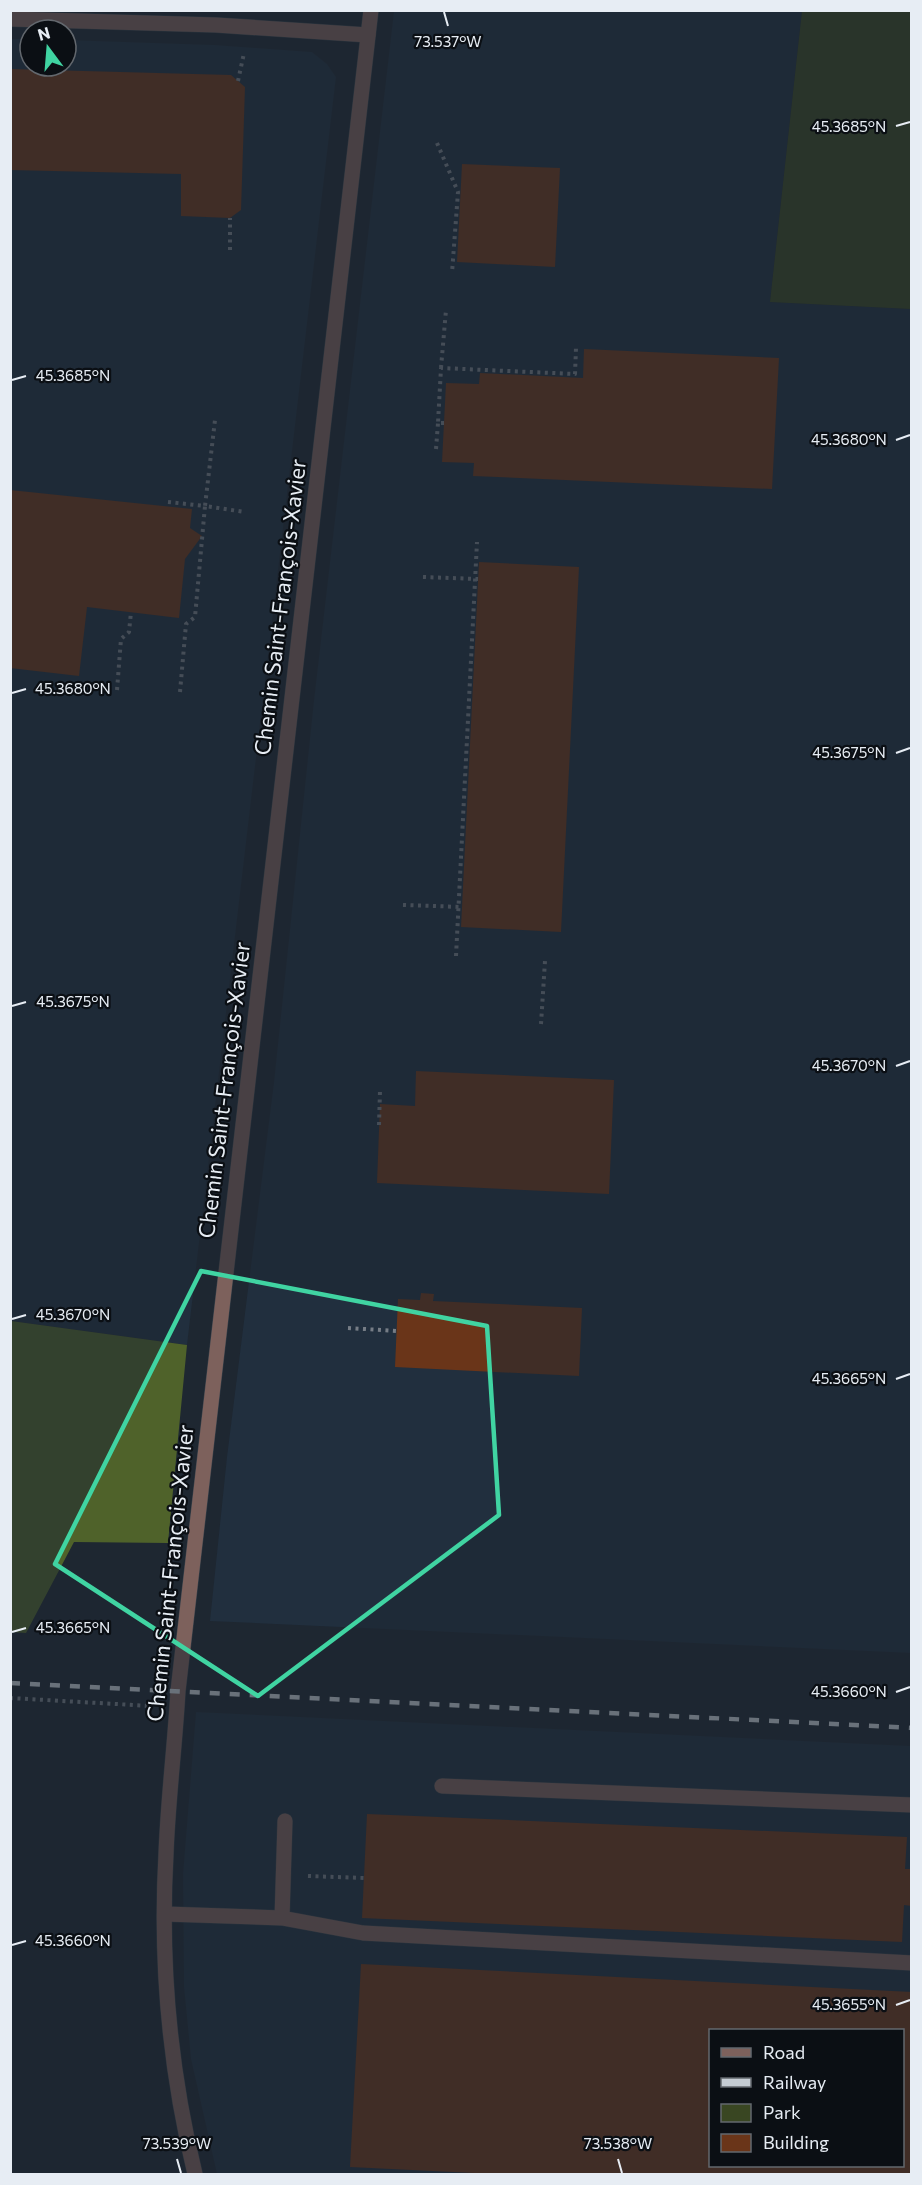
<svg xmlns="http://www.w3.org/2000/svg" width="922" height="2185" font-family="Commissioner,sans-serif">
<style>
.built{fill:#212f3e;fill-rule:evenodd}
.green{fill:#394622}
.forest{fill:#4f622a}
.building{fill:#6a3519;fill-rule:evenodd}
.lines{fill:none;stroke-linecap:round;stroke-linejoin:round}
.service-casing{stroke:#3a434c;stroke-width:16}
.minor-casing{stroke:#3a434c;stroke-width:16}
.tertiary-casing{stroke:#3a434c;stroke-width:16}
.path{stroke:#767d86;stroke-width:4;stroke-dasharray:3 4.5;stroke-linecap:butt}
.service{stroke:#7d615c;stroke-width:15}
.minor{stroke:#7d615c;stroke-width:15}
.tertiary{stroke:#7d615c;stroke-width:15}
.rail{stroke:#c5ccd3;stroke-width:4.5;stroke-dasharray:10 10;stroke-linecap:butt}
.marked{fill:none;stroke:#40d4a2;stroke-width:4.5;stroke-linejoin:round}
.ticks{fill:none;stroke:#e7edf4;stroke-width:2}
.labels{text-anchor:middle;stroke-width:4.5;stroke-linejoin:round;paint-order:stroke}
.street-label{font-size:22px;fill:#e7edf4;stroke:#0b0f14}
.ticks-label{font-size:15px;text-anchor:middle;fill:#e7edf4;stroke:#0b0f14;stroke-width:4.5;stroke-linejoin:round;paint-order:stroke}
</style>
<rect width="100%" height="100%" fill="#1e2731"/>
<path class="built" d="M394,11H802L770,302L911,309V1653L210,1621L227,1457L274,1082L314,700Z
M10,39H30V66H66V40L215,45L312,52L327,64L336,77L187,1345L11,1321Z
M196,1712L911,1746V2174H217L191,2059L184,1987L183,1874ZM710,2030H902V2166H710Z"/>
<path class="green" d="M802,11H911V309L770,302Z"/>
<path class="forest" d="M11,1321L187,1345L168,1543L74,1542L26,1633L11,1632Z"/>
<path class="building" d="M10,69L231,75L245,87L241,210L230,218L181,216V174L10,170Z
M462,164L560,168L555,267L457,262Z
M584,349L779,358L772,489L473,476L474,463L442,462L446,383L479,384L480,373L583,378Z
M10,490L192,509L190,528L202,536L185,559L179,618L87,607L79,676L10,668Z
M479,562L579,567L561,932L461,927Z
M416,1071L614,1080L609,1194L377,1183L380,1104L415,1106Z
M421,1293L434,1294L433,1301L582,1308L579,1376L395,1367L398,1299L420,1300Z
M367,1814L907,1837L905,1869H912V1906L904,1905L902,1942L362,1918Z
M361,1964L912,1992V2174H494L350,2167ZM710,2030H902V2166H710Z"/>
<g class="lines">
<defs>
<path id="service" d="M442,1786L912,1805
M165,1914L282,1918L285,1821
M282,1918L363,1933L912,1963"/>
<path id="minor" d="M10,19L216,25L368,35"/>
<path id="tertiary" d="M195,2174C170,2071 160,1960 166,1854C168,1799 175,1745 178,1691L371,10"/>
</defs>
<use href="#service" class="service-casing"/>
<use href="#minor" class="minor-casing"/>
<use href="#tertiary" class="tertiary-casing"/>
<path class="path" d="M238,81L244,53
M437,143L458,192L452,273
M230,250V218
M441,368L446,310
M444,423H438L441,368L575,374L576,348
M436,449L438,423
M168,502L205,506L215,420
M423,577L478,579
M117,690L121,639L129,632L131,612
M180,692L186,624L195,617L205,506L245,512
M403,905L462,907
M456,956L477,542
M541,1024L545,961
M379,1125L380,1091
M348,1328L397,1331
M10,1698L151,1706
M308,1876L364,1878"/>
<use href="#service" class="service"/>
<use href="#minor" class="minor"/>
<use href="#tertiary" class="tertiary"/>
<path class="rail" d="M10,1683L912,1728"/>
</g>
<path d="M0 0H922V2185H0ZM201,1271L487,1326L499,1515L258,1696L55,1564Z" fill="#1e2731" fill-opacity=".55" fill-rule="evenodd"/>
<path class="marked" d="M201,1271L487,1326L499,1515L258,1696L55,1564Z"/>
<path class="ticks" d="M444,12L448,26M896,126L910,122M12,380L26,376M896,440L910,435M12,693L26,689M896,753L910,748M12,1006L26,1002M896,1066L910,1061M12,1319L26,1315M896,1379L910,1374M12,1632L26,1628M896,1692L910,1687M12,1945L26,1941M896,2005L910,2000M177,2159L181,2173M618,2159L622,2173"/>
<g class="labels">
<g class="street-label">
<text transform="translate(280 607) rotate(-83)" y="8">Chemin Saint-François-Xavier</text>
<text transform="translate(224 1090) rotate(-83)" y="8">Chemin Saint-François-Xavier</text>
<text transform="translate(170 1573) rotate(-84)" y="8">Chemin Saint-François-Xavier</text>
</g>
</g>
<g class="ticks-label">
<text x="448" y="47">73.537°W</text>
<text x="849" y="132">45.3685°N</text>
<text x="73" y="381">45.3685°N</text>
<text x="849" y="445">45.3680°N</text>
<text x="73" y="694">45.3680°N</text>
<text x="849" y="758">45.3675°N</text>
<text x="73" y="1007">45.3675°N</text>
<text x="849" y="1071">45.3670°N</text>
<text x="73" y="1320">45.3670°N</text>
<text x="849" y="1384">45.3665°N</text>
<text x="73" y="1633">45.3665°N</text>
<text x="849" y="1697">45.3660°N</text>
<text x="73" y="1946">45.3660°N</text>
<text x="849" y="2010">45.3655°N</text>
<text x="177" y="2149">73.539°W</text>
<text x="618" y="2149">73.538°W</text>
</g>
<rect width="922" height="2185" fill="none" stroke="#e7edf4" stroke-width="24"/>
<rect x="709" y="2029" width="195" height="138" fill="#0b0f14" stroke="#63686e" stroke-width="1.5"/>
<rect x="721" y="2048" width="30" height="9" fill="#7d615c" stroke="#63686e" stroke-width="1.5"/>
<text x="763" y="2059" font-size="18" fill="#e7edf4">Road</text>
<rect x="721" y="2078" width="30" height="9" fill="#c5ccd3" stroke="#63686e" stroke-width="1.5"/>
<text x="763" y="2089" font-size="18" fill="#e7edf4">Railway</text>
<rect x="721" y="2104" width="30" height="18" fill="#394622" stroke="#63686e" stroke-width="1.5"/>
<text x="763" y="2119" font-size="18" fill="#e7edf4">Park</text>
<rect x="721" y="2134" width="30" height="18" fill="#6a3519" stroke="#63686e" stroke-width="1.5"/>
<text x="763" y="2149" font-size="18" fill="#e7edf4">Building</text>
<g transform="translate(48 48) rotate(344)"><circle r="28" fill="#0b0f14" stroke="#63686e" stroke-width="1.5"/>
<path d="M0-4.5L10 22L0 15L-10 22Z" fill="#40d4a2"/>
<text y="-9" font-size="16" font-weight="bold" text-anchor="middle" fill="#e7edf4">N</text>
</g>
</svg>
